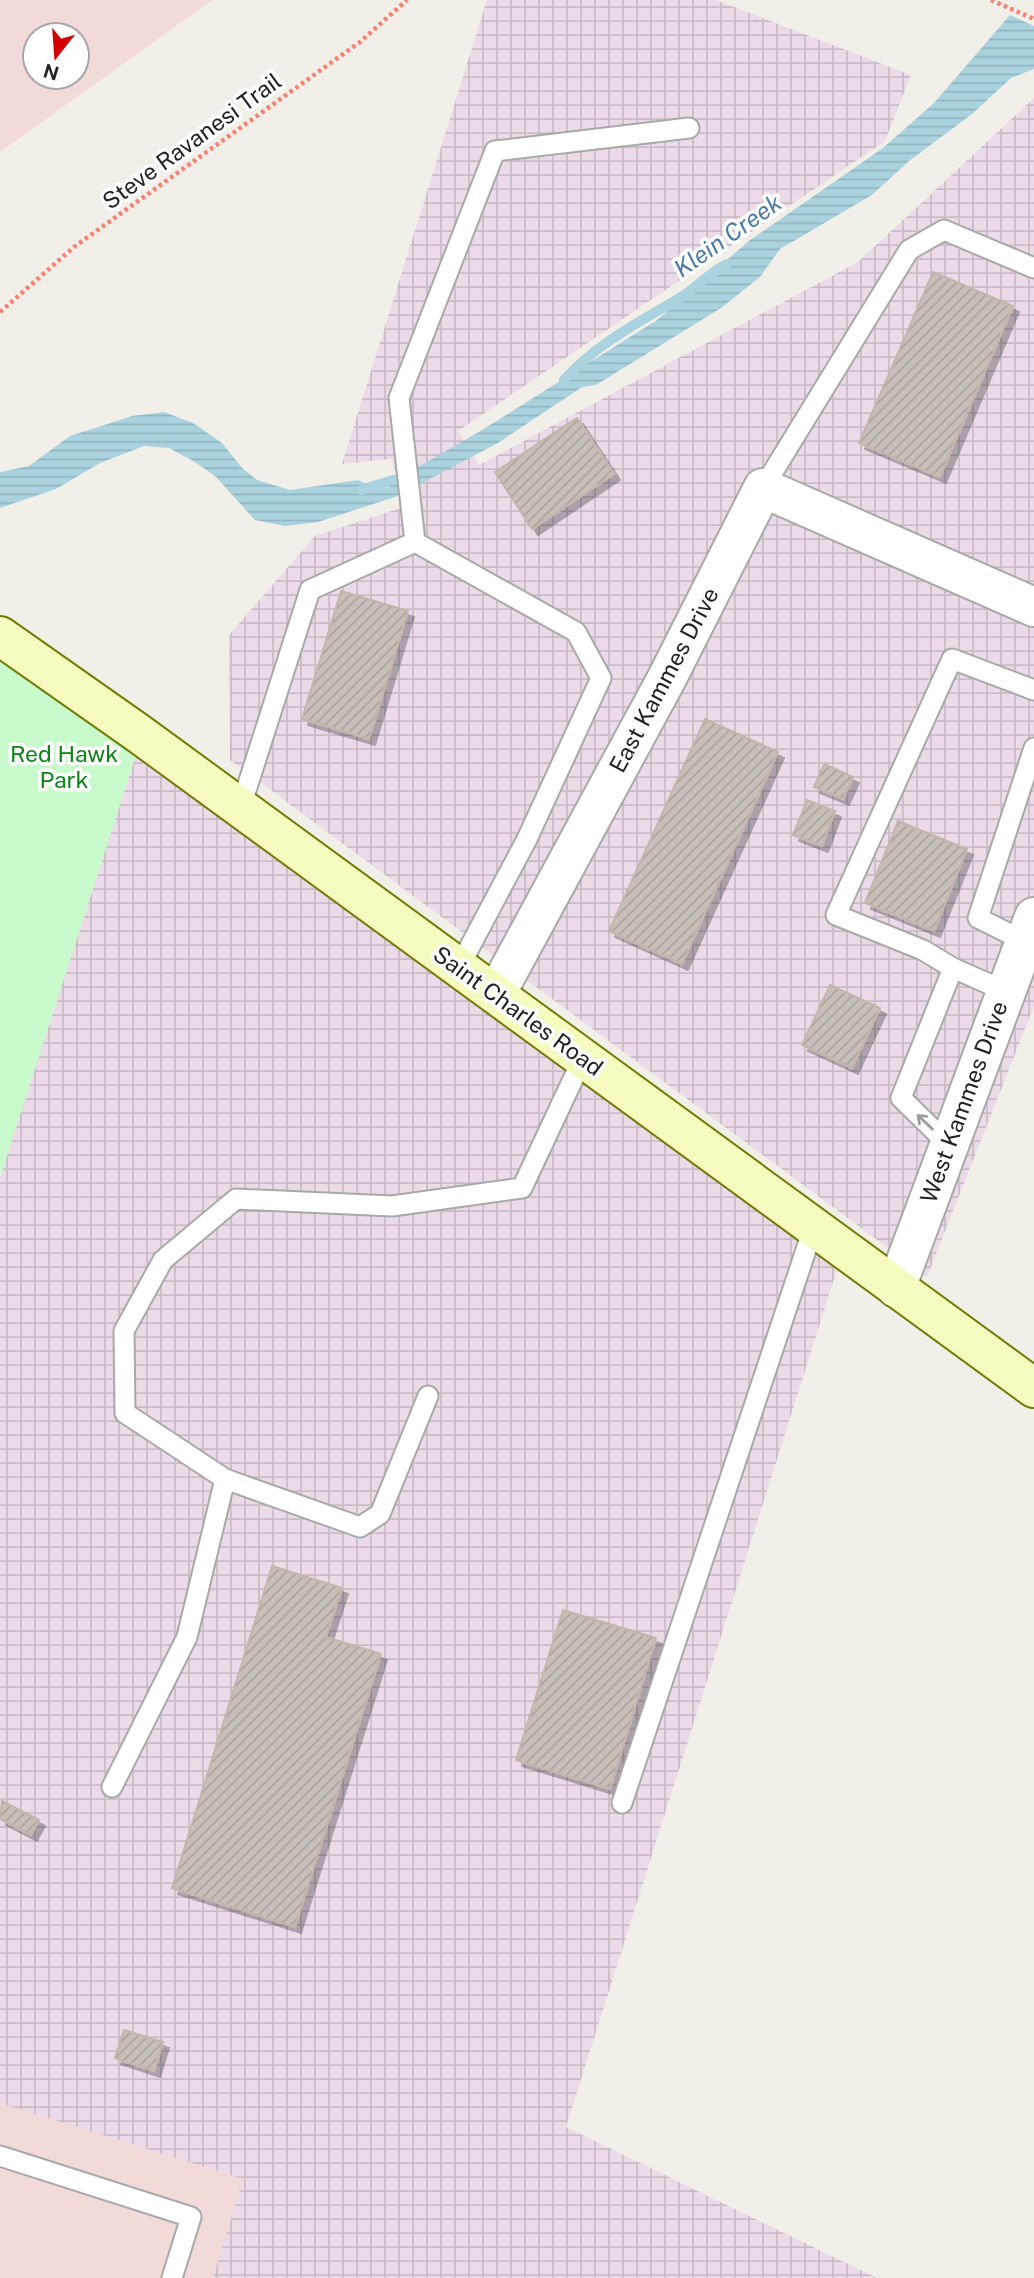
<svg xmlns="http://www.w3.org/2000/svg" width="1034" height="2278" font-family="'Public Sans',sans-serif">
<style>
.commercial{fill:#f2dad9;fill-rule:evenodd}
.industrial{fill:url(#industrial-grid)}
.park{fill:#c8facc}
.water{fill:url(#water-rules)}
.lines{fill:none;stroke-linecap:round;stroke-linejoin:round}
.stream{stroke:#aad3df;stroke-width:10}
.building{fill:url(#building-hatch);stroke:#c4b6ab;stroke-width:2;filter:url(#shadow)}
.lane-casing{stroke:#a9a9a9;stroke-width:23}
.street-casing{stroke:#a9a9a9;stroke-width:42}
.secondary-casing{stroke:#707d05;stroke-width:42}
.path{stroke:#fa8072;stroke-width:4.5;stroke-dasharray:3.5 3.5;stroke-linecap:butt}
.lane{stroke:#fff;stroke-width:19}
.street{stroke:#fff;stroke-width:38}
.secondary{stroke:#f7fabf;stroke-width:38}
.oneway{stroke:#9c9c9c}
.labels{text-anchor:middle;stroke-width:7;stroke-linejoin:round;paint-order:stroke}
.street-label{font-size:23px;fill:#222;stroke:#fff}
.park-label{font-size:23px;fill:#0c8416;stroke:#fff}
.water-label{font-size:24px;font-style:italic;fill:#4a7aab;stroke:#fff}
</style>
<defs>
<pattern id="industrial-grid" width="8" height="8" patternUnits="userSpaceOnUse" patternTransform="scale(1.75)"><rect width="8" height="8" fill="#ebdbe8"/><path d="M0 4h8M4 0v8" fill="none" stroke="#c9bcc7"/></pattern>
<pattern id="water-rules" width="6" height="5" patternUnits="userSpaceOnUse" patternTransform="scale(1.75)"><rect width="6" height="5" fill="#aad3df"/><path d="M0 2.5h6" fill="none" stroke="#92b5bf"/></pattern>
<pattern id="building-hatch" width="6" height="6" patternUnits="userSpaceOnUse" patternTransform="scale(1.75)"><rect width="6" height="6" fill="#c7bfb8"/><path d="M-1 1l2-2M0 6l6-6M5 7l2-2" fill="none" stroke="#aba49e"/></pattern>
<filter id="shadow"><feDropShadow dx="6" dy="6" stdDeviation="0" flood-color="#0004"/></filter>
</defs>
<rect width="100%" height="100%" fill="#f2efe9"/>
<path class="commercial" d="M0,0H212L0,152ZM77,35V77H35V35Z
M0,2103L244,2179L213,2278H0Z"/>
<path class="industrial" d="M487,0H716L911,75L885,141L458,431L479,465L858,262L1034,98V1006L927,1277L230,760L229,635L315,536L407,506L391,459L342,464Z
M136,755L840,1260L566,2127L877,2278H213L243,2179L0,2103V1177Z"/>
<path class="park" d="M0,639L141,739L0,1177Z"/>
<path class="water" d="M1010,15L1034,26V69L1011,78L972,114L909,161L872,195L780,249L760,277L721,308L596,385L582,387L498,443L395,497L318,522L285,526L255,520L216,477L195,462L169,448L144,446L100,463L56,489L0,508V472L29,466L70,436L132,416L164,412L193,423L222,443L242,468L257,480L290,490L358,480L378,489L388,488L392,476L422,465L482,430L657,320L749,241L883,148L934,103Z"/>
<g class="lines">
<path class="stream" d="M564,380C597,343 641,321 683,296C698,286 710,272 727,264
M361,490L393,480"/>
</g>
<path class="building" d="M933,272L1013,306L940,477L859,443Z
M577,418L614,474L532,529L495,472Z
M341,591L408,611L369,739L302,719Z
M705,719L778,752L682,964L609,931Z
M824,764L853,777L843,799L814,787Z
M807,800L835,811L822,846L793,835Z
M898,821L967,849L934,931L865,903Z
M830,985L880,1008L852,1068L802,1045Z
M272,1566L342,1588L326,1637L381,1654L295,1927L172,1888Z
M563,1610L656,1638L610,1789L516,1760Z
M2,1801L39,1820L31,1835L0,1819Z
M124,2030L163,2042L154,2071L115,2058Z"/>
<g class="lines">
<defs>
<path id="lane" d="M763,488L909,250L944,230L1034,268
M415,542L399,398L495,151L689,128
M415,542L576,632L601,678L527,839L458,969
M240,809L310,590L415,542
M1024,941L978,918L1034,748
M1005,991L953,968L923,950L836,915L952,659L1034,690
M950,1146L901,1098L953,968
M428,1396L380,1514L360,1527L225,1479L125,1413L124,1331L163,1260L236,1199L392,1206L522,1188L583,1058
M112,1787L187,1637L225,1479
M622,1803L814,1226
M0,2156L191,2217L172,2278"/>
<path id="street" d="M496,994L667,678L763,488L1034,607
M896,1288L1034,917"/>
<path id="secondary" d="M0,636L138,733L1034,1388"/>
</defs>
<use href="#lane" class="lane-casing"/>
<use href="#street" class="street-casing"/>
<use href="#secondary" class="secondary-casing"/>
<path class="path" d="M991,0L1034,19
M0,312L74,247L360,42L407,0"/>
<use href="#lane" class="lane"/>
<use href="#street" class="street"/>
<use href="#secondary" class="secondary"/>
</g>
<defs><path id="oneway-shaft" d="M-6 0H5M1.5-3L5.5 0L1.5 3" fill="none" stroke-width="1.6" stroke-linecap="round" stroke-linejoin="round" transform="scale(1.75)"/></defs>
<use class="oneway" href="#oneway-shaft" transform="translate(925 1122) rotate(-136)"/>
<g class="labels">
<g class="street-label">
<text transform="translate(192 141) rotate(-36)" y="8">Steve Ravanesi Trail</text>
<text transform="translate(664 680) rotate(-62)" y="8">East Kammes Drive</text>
<text transform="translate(518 1011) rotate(36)" y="8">Saint Charles Road</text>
<text transform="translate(964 1102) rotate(-70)" y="8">West Kammes Drive</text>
</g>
<g class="park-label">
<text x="64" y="762">Red Hawk<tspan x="64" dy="26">Park</tspan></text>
</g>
<g class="water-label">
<text transform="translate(728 236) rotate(-35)" y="8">Klein Creek</text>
</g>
</g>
<g transform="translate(56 56) rotate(197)"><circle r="33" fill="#ffffff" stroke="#a7a7a7" stroke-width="2"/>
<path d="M0-5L12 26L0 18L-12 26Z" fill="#d40000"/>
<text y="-10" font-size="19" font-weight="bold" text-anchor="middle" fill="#222222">N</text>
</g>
</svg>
